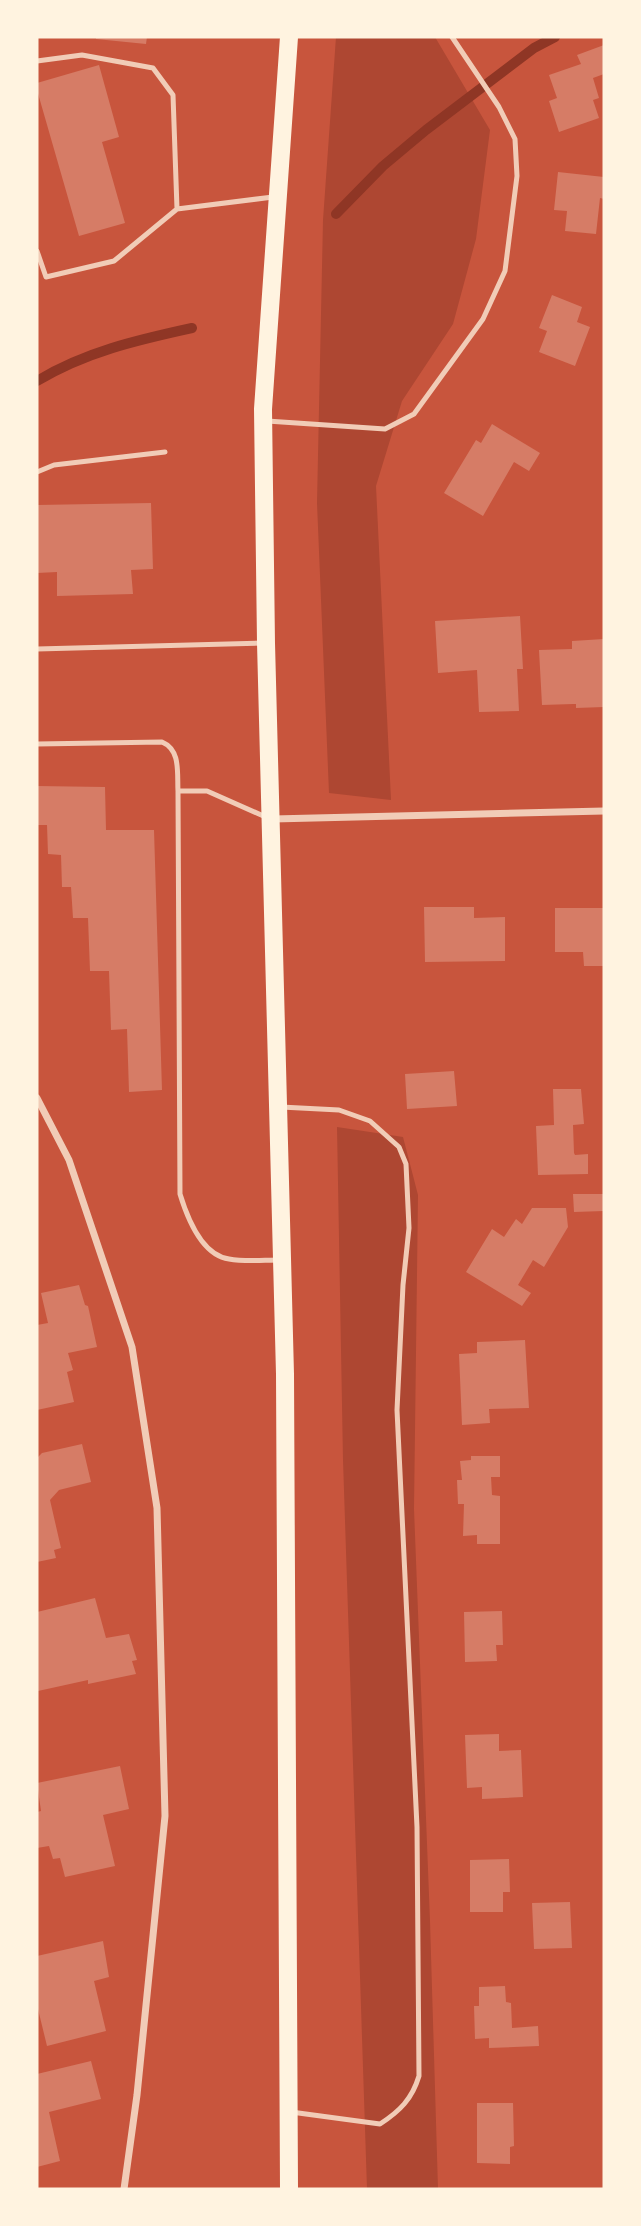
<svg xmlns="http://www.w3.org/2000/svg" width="641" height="2226" font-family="Karla,sans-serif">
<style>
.green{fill:#ae4732}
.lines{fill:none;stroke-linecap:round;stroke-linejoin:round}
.stream{stroke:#8f3625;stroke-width:10}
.building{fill:#d67c66}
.service{stroke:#f1ccb7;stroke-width:5}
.minor{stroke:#f1ccb7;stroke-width:7}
.primary{stroke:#fff3e0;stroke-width:18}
</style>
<rect width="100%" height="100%" fill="#c8553d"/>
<path class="green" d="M336,37H435L490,130L476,239L453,324L402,401L376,486L391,800L329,793L317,503L323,220Z
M337,1127L403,1137L418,1195L414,1509L430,1921L438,2189H367L343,1460Z"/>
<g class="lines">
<path class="stream" d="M336,214L383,166L426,130L534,48L555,37
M37,381C85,352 137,340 192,328"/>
</g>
<path class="building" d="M96,37H147L146,44L96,39Z
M604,45V74L593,78L599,98L593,100L599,118L559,132L549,101L557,98L549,75L581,64L577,55Z
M99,65L119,137L102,142L125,223L79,236L37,90V83Z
M558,172L604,177V199L600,198L596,234L565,231L567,211L554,210Z
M552,295L582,307L577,322L590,327L575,366L539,352L547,331L539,328Z
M492,424L540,453L529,471L514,462L483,516L444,493L476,440L481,443Z
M151,503L153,569L131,570L133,594L57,596V572L37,573V505Z
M520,616L523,669H517L519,711L479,712L477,670L438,673L435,621Z
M604,639V707L576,708V704H573L542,705L539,650L572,649V641Z
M37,786L105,787L106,830H154L162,1090L129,1092L127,1029L111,1030L109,971H90L88,918H73L71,887H62L61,855L48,854L47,825H37Z
M424,907H474V918L505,917V961L425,962Z
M555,908H604V966H584L583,952H555Z
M454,1071L457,1106L407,1109L405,1074Z
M553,1089H581L584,1124L573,1125L574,1153L575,1155L588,1154V1174L538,1175L536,1126L554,1125Z
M573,1194H604V1211L574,1212Z
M532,1208H566L568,1227L544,1267L533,1260L518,1285L531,1293L522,1306L466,1272L492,1229L504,1237L516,1219L522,1224Z
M79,1285L85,1305L88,1306L97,1347L68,1353L73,1370L67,1372L74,1402L37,1410V1325L48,1323L41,1293Z
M525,1340L529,1408L489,1409L490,1423L462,1425L459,1354L477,1353V1342Z
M82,1444L91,1482L59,1490L50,1500L61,1548L54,1550L56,1558L37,1562V1458L42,1453Z
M471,1456H500V1477H491L492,1495L500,1496V1544H477V1535L463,1536L464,1504H458L457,1480H462L460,1461L471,1460Z
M95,1598L106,1638L129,1634L137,1660L132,1661L136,1674L88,1684V1680L38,1691L37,1612Z
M502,1611L503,1645H496L497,1661L465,1662L464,1612Z
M499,1734V1751L521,1750L523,1797L482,1799V1787L467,1788L465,1735Z
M120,1766L129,1809L103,1815L115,1866L65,1877L60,1858L53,1859L49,1846L37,1848V1812L41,1811L37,1783Z
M509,1859L510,1892H503V1912H470V1860Z
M570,1902L572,1948L534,1949L532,1903Z
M103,1941L109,1977L94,1981L106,2031L47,2046L37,2005V1956Z
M505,1986L506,2002L511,2003L512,2028L538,2026L539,2046L489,2048V2038L475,2039L474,2006H479V1987Z
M91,2061L101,2099L49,2112L60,2161L37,2167V2074Z
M477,2103H513L514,2146L510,2147V2164L477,2163Z"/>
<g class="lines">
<path class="service" d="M37,61L82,55L153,68L173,95L177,209
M37,251L46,277L114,261L177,209L273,197
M267,421L385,429L414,414L483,319L505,271L517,176L515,139L499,107L452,37
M37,472L54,465L165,452
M37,649L263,643
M37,744L162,742C181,750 177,773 178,791H207L268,818
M178,791L180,1194C187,1217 201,1255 229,1259C245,1262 263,1260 280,1260
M281,1107L339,1110L370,1121L399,1147L406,1164L409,1228L403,1285L397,1410L417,1827L419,2076C412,2099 400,2111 380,2124L291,2112"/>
<path class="minor" d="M273,819L604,811
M37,1098L69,1160L132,1347L157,1508L165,1816L137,2095L124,2189"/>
<path class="primary" d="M289,37L263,409L266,643L285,1374L289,2189"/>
</g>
<rect width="641" height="2226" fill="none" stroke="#fff3e0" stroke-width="77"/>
</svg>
